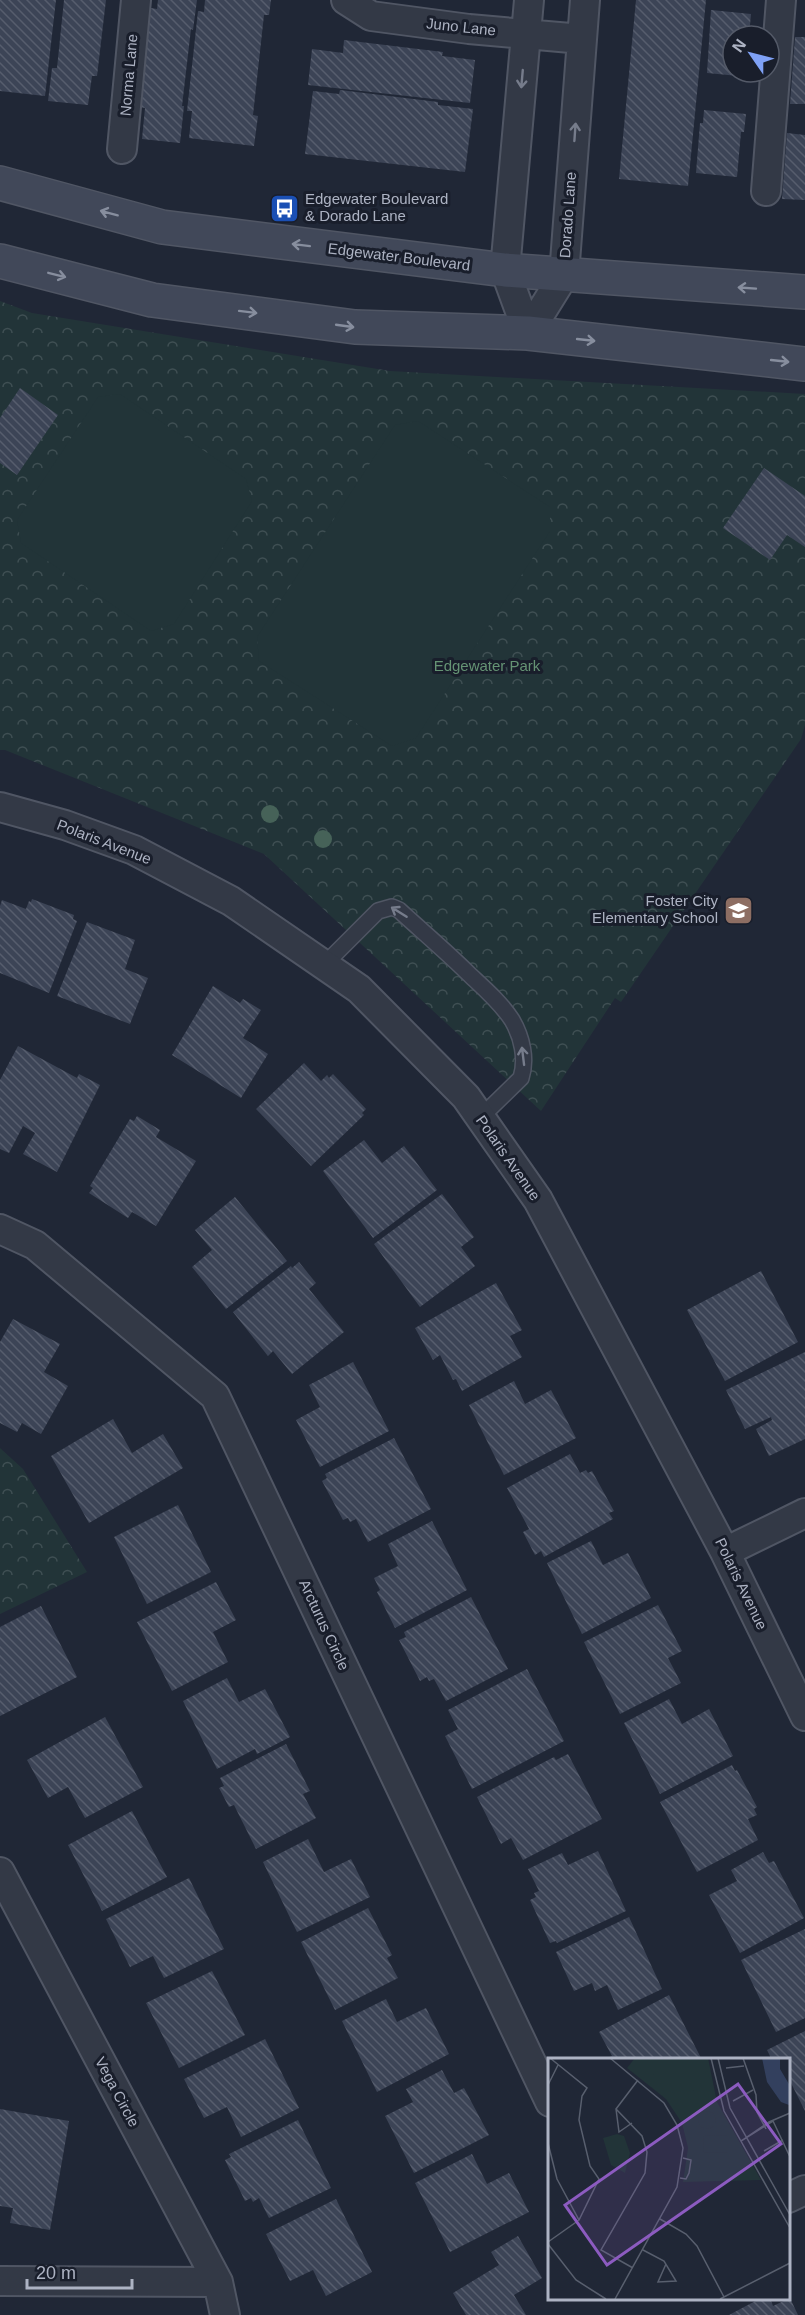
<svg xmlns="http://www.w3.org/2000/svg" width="805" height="2315" font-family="Helvetica,sans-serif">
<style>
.forest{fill:url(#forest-crowns)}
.garden{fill:#223438}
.building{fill:url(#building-back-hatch)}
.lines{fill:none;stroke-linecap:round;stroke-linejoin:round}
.lane-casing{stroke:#505664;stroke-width:18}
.street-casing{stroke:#505664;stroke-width:32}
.secondary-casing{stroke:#505664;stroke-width:36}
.lane{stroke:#333946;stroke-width:15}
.street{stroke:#333946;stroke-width:28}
.secondary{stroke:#414859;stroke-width:33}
.tree{fill:#466258}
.oneway{stroke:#767c8b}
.oneway2{stroke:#878e9e}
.labels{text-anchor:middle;stroke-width:6;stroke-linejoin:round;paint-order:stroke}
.street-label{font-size:15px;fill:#adb3c3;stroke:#191e2b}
.poi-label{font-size:15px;fill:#adb3c3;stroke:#191e2b;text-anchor:start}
.park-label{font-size:15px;fill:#659374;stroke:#191e2b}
.inset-road{fill:none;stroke:#585f6e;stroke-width:1.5}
.view{fill:#8c5bc0;fill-opacity:0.15;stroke:#8c5bc0;stroke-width:3}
.inset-edge{fill:none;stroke:#adb3c3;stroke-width:3}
</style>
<defs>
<pattern id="forest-crowns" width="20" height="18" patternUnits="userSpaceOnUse" patternTransform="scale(1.5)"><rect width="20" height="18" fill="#223438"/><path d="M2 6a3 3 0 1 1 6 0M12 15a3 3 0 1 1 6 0" fill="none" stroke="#3f4f53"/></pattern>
<pattern id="building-back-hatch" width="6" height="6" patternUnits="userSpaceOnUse" patternTransform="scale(1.5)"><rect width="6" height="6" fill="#3c4456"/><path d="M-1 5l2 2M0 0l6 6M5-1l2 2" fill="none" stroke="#565d6d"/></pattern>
</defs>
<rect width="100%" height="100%" fill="#202736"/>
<path class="forest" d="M0,301L32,313L390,371L805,394V725L801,739L621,1002L615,998L541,1111L264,854L5,750H0Z
M0,1448L23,1469L87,1572L0,1614Z"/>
<path class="garden" d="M120,394L246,479L252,501L174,624L151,631L21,543L17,520L98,397Z
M418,421L550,507V531L416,738L392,746L259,661L257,637L395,425Z"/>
<path class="building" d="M0,0H56L45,96L0,91Z
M64,0H106L97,76H92L88,105L48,101L52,68H57Z
M158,0H197L193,30L191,29L182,106H184L180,143L142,139L145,108L139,107L151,8L157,9Z
M205,0H271L269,15H264L253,115L258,116L254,146L189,138L192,111H187L198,11L204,12Z
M636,0H706L688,186L619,179Z
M711,10L751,14L749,36H733V72H749V77L707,73Z
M795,37H805V104H790Z
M344,40L443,52L442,56L475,60L470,103L308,85L312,49L343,53Z
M340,90L438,102V105L473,109L465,172L305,154L313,91L339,94Z
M704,110L746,114L744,132H741L737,177L696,173L700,123H703Z
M787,133L805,135V200L782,199Z
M20,388L58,415L17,475L0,463V418Z
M764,468L805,496V547L787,535L770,560L723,528Z
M32,899L74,915L73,919L77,921L49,993L0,973V906L2,900L26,909L29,901L31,902Z
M87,922L135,940L125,969L148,978L130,1024L57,996Z
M213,986L240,1003L243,999L261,1010L243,1038L268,1054L241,1098L172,1055Z
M18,1046L77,1078L79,1074L100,1085L57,1172L23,1154L35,1133L23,1126L9,1153L0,1149V1080Z
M304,1063L321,1081L327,1075L329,1078L333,1074L366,1109L362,1113L364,1115L311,1166L256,1109Z
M137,1116L160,1130L156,1137L196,1161L156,1226L132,1212L128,1218L89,1193L93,1188L90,1186L130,1119L134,1121Z
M364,1140L382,1163L404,1146L437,1190L373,1238L323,1171Z
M442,1194L474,1237L461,1247L475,1266L420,1307L374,1244Z
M235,1197L287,1261L226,1309L192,1267L212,1250L195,1230Z
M299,1262L316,1283L309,1289L344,1332L292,1374L273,1351L268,1356L233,1312L291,1266L292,1268Z
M761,1271L798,1342L725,1381L687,1310Z
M496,1283L522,1330L510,1336L522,1357L462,1391L456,1379L453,1380L440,1355L433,1360L415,1328Z
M13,1319L60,1344L44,1372L68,1386L41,1434L22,1423L17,1432L0,1423V1342Z
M805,1352V1439L769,1456L756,1429L772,1420L771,1417L745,1429L726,1390Z
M353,1362L389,1431L320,1467L296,1420L320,1407L309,1385Z
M514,1381L525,1404L551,1390L576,1438L504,1475L469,1405Z
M113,1419L132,1453L163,1434L183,1468L89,1523L51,1456Z
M394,1438L431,1509L368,1542L356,1519L350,1522L348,1518L343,1520L322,1481L327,1478L325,1474Z
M570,1454L580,1473L586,1470L588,1473L592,1471L614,1511L609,1513L613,1519L544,1557L541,1551L535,1555L523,1532L529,1529L507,1488Z
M178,1505L211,1572L147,1604L114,1537Z
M432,1521L467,1590L395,1628L377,1592L380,1590L374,1578L398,1566L388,1544Z
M591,1541L603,1565L628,1553L651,1598L582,1634L547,1563Z
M216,1582L236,1620L213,1632L228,1662L172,1691L137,1622Z
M471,1597L508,1669L446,1701L434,1679L429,1681L427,1677L420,1681L399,1640L406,1637L404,1632Z
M658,1605L682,1651L668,1658L681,1683L620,1714L584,1642Z
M41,1606L77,1677L0,1716V1627Z
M527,1669L564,1741L472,1789L445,1736L458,1729L448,1710Z
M227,1678L239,1702L265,1689L290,1737L257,1754L255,1749L217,1769L183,1701Z
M669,1699L682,1724L709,1709L733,1756L660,1794L624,1723Z
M105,1717L143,1787L85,1818L68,1787L48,1798L27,1760Z
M286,1744L310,1791L303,1794L316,1818L256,1849L234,1805L229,1807L219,1788L224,1786L220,1778Z
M568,1754L602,1819L523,1860L511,1838L501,1844L477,1797L554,1757L556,1760Z
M732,1765L735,1771L737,1770L757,1807L754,1809L757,1815L748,1819L758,1840L697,1872L660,1802Z
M132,1811L167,1877L102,1911L68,1845Z
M308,1839L324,1872L351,1859L370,1897L297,1932L263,1862Z
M598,1851L626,1911L557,1943L556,1941L550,1943L530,1900L536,1897L534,1893L539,1891L528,1869L562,1853L568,1865Z
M763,1852L769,1863L774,1861L804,1918L740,1953L709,1895L737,1881L731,1870Z
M189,1878L224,1949L164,1978L153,1956L130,1967L106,1919Z
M368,1908L392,1955L387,1958L398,1978L335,2010L301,1942Z
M629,1917L662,1989L618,2010L607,1985L595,1991L592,1983L574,1991L556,1952Z
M805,1929V2018L776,2032L741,1960Z
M212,1971L245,2035L179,2068L146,2003Z
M669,1995L702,2060H608L607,2058L612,2056L599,2032Z
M386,1999L397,2022L426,2008L449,2054L377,2092L342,2021Z
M805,2031V2111L788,2077V2060H772L767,2050Z
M265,2039L299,2108L241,2137L227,2107L204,2118L184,2079Z
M442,2070L454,2093L464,2088L489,2135L414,2173L385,2116L413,2102L406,2089Z
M0,2109L69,2121L50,2230L10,2223L13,2208L0,2206Z
M298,2120L331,2188L269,2218L259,2198L253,2202L251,2198L245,2201L225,2160L231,2157L229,2154Z
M472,2154L487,2184L509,2173L529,2212L450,2252L415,2183Z
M336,2199L372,2272L326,2296L313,2270L290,2281L266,2234Z
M518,2236L542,2278L514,2295L526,2315H466L453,2293L499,2265L491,2252Z
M761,2298H770L773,2306L790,2298L798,2315H729Z"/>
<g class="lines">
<defs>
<path id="lane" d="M324,965L378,911L392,907L399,910C423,932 448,953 471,976C485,989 501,1003 512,1020C522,1037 527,1059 521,1078L480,1118"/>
<path id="street" d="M346,0L371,16L469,29L582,39
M122,149L136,0
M766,191L781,0
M528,333L564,275L585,0
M528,333L505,270L529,0
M0,807L65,825L134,850L231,901L359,989L466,1097L538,1200L725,1552L805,1716
M0,1229L35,1245L215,1396L550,2102
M725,1552L805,1513
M0,1872L218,2282L225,2315
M788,2198L805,2190
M0,2281L218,2282"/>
<path id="secondary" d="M0,183L162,227L505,270L805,292
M0,261L152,300L355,327L528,333L805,364"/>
</defs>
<use href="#lane" class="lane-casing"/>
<use href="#street" class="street-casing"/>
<use href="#secondary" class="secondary-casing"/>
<use href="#lane" class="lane"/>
<use href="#street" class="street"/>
<use href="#secondary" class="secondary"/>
</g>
<g class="tree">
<circle cx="270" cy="814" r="9"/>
<circle cx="323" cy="839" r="9"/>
</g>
<defs><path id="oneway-shaft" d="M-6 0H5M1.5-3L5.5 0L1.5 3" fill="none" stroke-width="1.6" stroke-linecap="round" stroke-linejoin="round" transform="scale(1.5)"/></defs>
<g class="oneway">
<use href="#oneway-shaft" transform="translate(522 79) rotate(95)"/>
<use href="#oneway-shaft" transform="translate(575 132) rotate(-86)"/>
<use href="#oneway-shaft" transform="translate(399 912) rotate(-148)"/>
<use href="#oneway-shaft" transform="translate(523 1056) rotate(-97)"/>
</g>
<g class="oneway2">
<use href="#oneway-shaft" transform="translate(109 213) rotate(-165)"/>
<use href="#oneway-shaft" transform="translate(301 245) rotate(-173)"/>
<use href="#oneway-shaft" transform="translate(57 275) rotate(14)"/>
<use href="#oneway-shaft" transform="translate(747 288) rotate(-176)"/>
<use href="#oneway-shaft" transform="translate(248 312) rotate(7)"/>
<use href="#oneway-shaft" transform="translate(345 326) rotate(8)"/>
<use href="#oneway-shaft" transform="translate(586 340) rotate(6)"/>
<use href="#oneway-shaft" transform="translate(780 361) rotate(6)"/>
</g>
<defs>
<symbol id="bus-square" viewBox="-11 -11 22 22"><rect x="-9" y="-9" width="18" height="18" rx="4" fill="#1a4fb4" stroke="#191e2b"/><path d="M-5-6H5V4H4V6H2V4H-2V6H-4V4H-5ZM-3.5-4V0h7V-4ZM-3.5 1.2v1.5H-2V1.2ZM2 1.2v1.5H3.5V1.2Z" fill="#fff"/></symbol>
<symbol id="school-square" viewBox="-11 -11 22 22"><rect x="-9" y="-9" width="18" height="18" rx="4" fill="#8d6e63" stroke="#191e2b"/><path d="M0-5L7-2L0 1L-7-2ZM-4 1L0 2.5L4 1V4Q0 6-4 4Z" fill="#fff"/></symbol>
</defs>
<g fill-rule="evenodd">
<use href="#bus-square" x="268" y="192" width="33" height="33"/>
<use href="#school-square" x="722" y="894" width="33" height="33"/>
</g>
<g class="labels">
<g class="street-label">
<text transform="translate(461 27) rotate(6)" y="5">Juno Lane</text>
<text transform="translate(129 75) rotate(-85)" y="5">Norma Lane</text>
<text transform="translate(568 215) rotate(-86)" y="5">Dorado Lane</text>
<text transform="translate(399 257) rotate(7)" y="5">Edgewater Boulevard</text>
<text transform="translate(104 842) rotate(21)" y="5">Polaris Avenue</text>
<text transform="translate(508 1158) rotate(55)" y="5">Polaris Avenue</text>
<text transform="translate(741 1584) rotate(64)" y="5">Polaris Avenue</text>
<text transform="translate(324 1625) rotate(65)" y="5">Arcturus Circle</text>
<text transform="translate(117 2092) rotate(62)" y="5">Vega Circle</text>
</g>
<g class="poi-label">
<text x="305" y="204">Edgewater Boulevard<tspan x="305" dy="17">&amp; Dorado Lane</tspan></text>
<text x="718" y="906" text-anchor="end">Foster City<tspan x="718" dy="17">Elementary School</tspan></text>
</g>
<g class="park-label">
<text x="487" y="671">Edgewater Park</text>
</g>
</g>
<g transform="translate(548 2058)">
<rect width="242" height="242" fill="#202736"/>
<path d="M87,0H160L169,44L213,122L135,124L140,90L134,65L118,41L79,10ZM69,76L76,78L82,95L77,115L63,107L55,80Z" fill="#223438"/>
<path d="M121,0L158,1V21L134,43L105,17ZM150 62a9 9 0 1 1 18 0a9 9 0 1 1-18 0ZM179,77V95L155,94L156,78Z" fill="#223438"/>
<path d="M214,0H232V11L241,26V47L233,44L219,24Z" fill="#33405e"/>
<path class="inset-road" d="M62,0L116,45L129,67L135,90L129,129L67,241M163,0L176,53L242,170M170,0L182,50L242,157M195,0L208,37L209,54L218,71M178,10L196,8M0,27L10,7M185,43L205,32M68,51L71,74L84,65M225,63L242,99M193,83L221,64L242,55M193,83L225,63M0,85L9,121L31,162M216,93L235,82M132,120L138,121L141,115L143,102L135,100M112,161L138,176L149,188L176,239M0,184L31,162L51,121L42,108L31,62L34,38L39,30L2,0M0,186L28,222L58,241M95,192L116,203L128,223L110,224L118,206M85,210L53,192L97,115L99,94L94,78L68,51L90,22M172,241L242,205"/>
<path class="view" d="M190,26L233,86L59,207L17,147Z"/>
<rect width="242" height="242" class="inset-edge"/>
</g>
<g transform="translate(751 54) rotate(305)"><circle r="28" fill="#191e2b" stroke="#545a68" stroke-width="1.5"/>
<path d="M0-4.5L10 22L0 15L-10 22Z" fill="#7fa1f6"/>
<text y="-9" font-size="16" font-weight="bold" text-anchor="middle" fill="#adb3c3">N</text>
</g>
<path d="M27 2279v9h105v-9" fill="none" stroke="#adb3c3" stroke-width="3"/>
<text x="36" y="2279" font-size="18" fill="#adb3c3" stroke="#191e2b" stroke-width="4.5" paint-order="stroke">20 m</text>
</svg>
